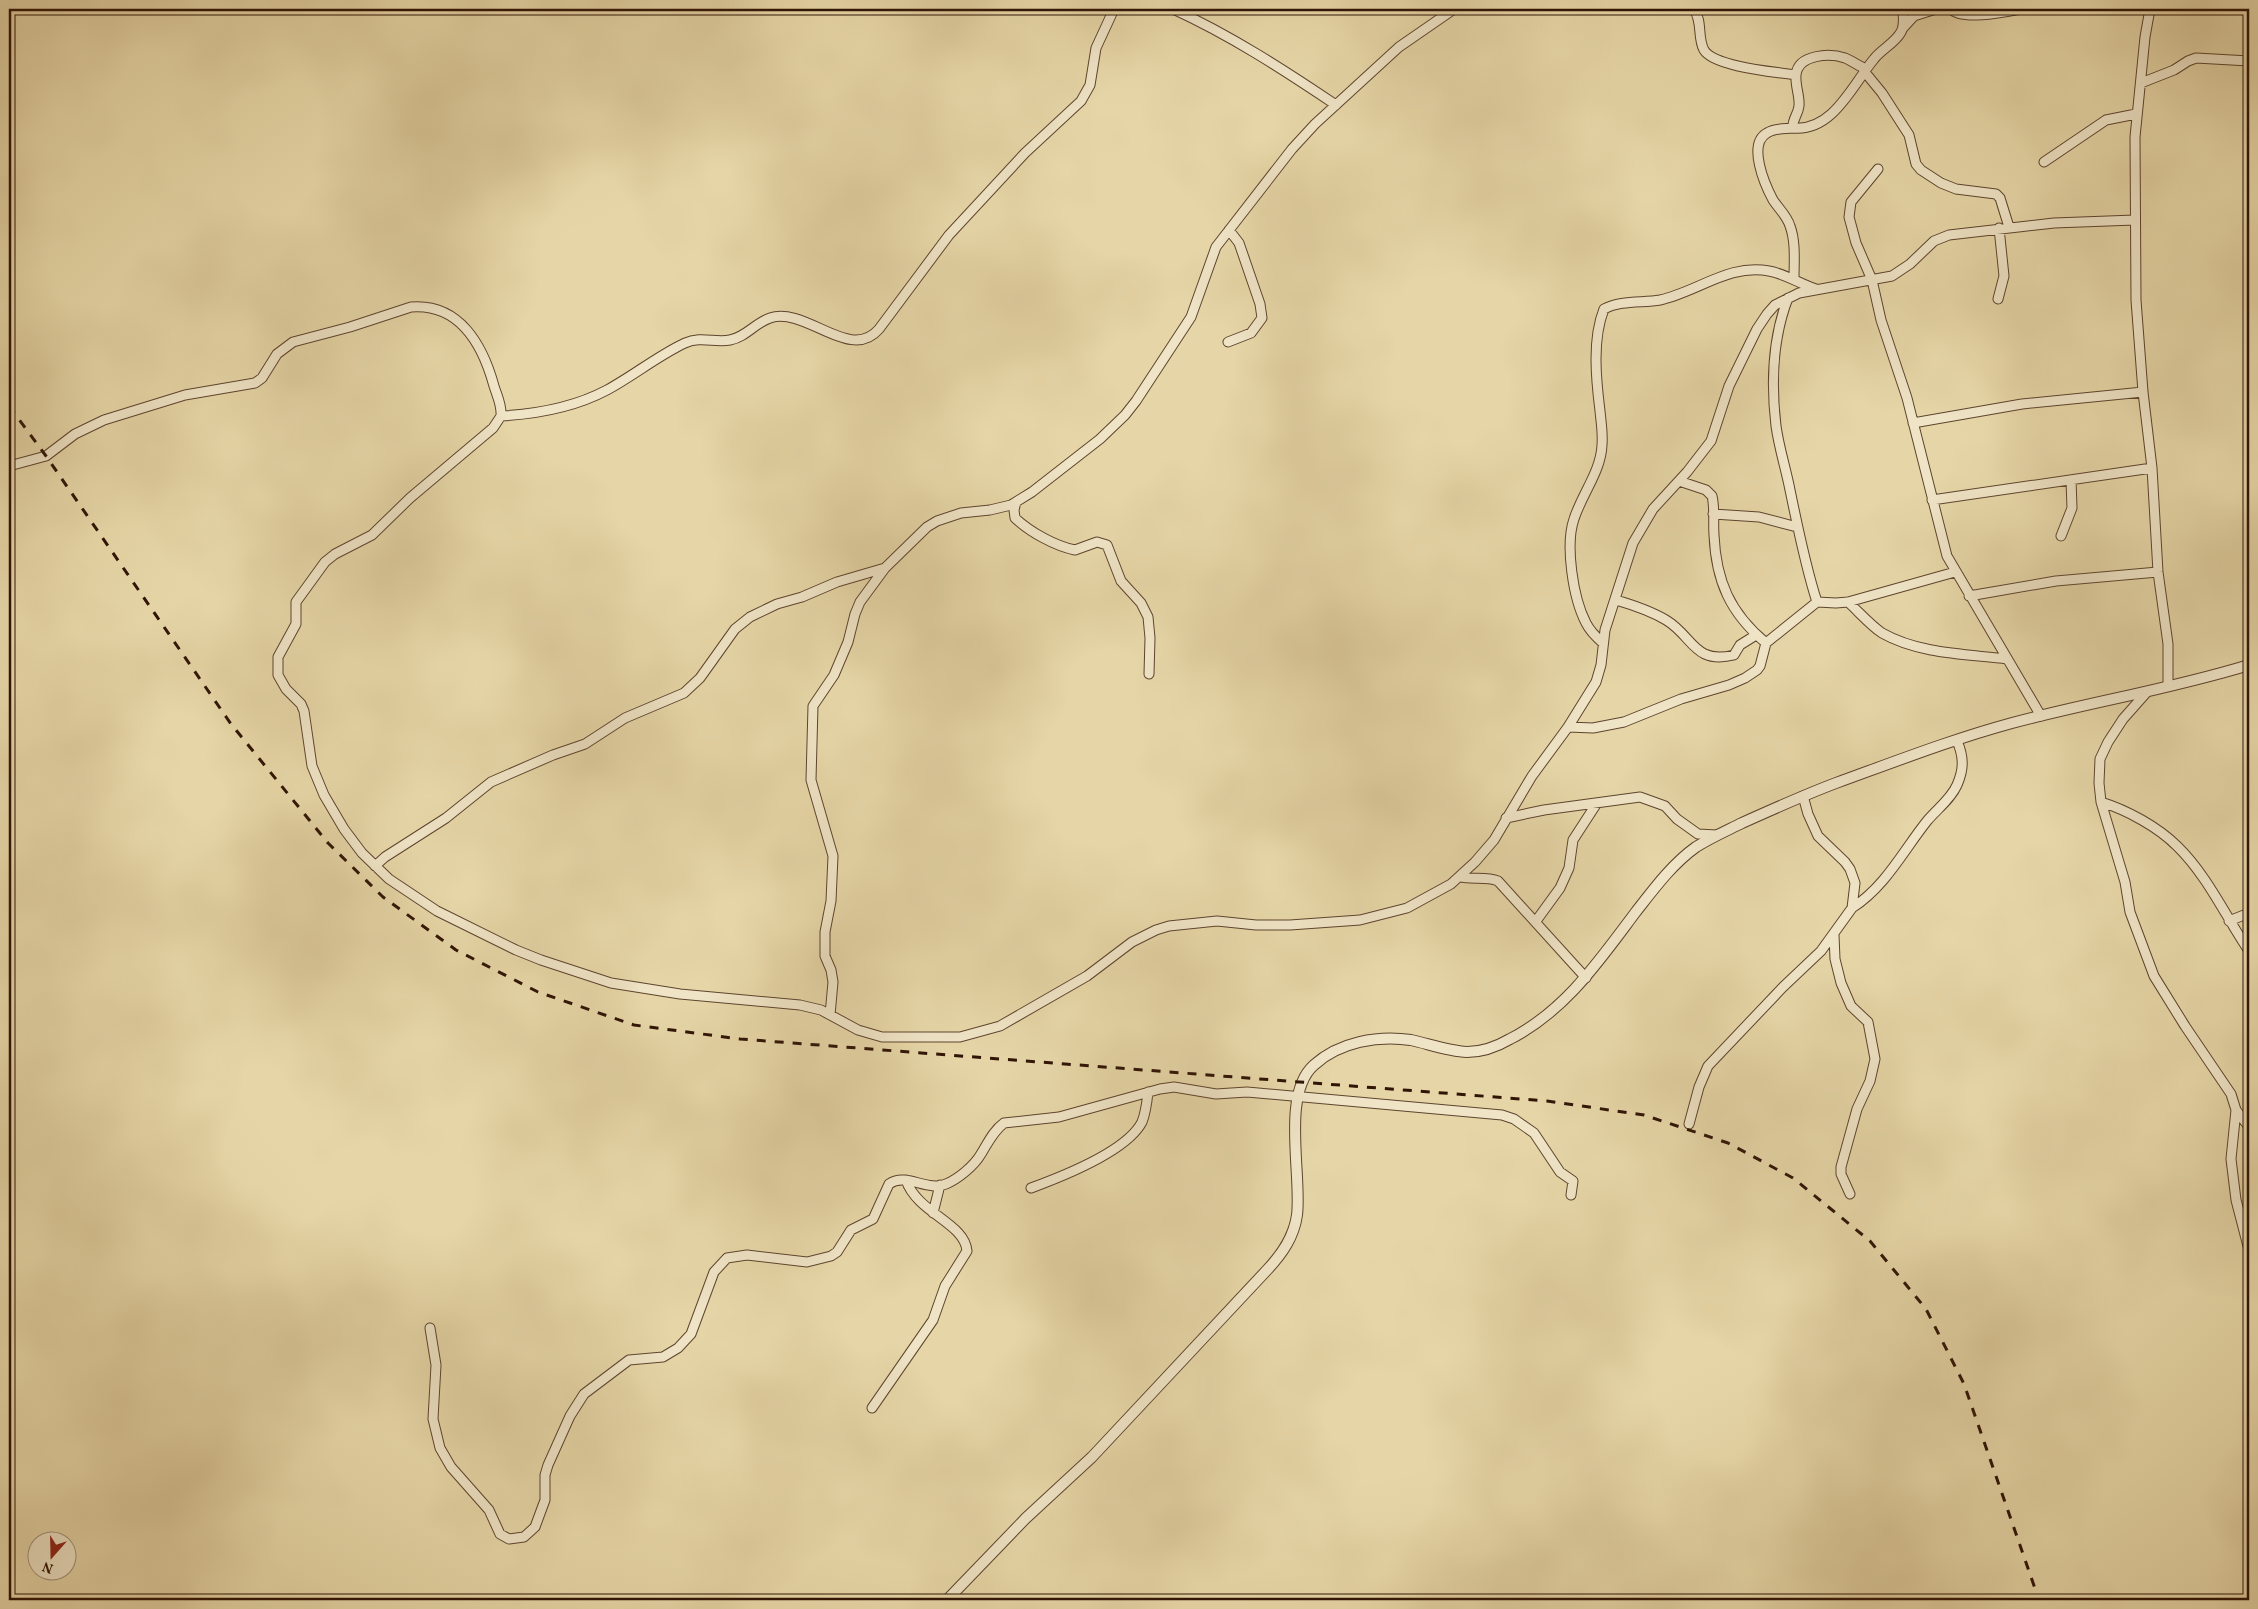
<svg xmlns="http://www.w3.org/2000/svg" width="2258" height="1609" font-family="Vollkorn,serif">
<style>
.lines{fill:none;stroke-linecap:round;stroke-linejoin:round}
.minor-casing{stroke:#5e442e;stroke-width:11}
.tertiary-casing{stroke:#5e442e;stroke-width:12}
.minor{stroke:#efe4c6;stroke-width:9}
.tertiary{stroke:#efe4c6;stroke-width:10}
.rail{stroke:#301406;stroke-width:3;stroke-dasharray:9 9;stroke-linecap:butt}
</style>
<rect width="100%" height="100%" fill="#e6d6a7"/>
<filter id="stains"><feTurbulence type="fractalNoise" baseFrequency=".004" numOctaves="4"/><feColorMatrix values="0 0 0 0 .2 0 0 0 0 .09 0 0 0 0 .02 0 0 0 .5 -.17"/></filter>
<radialGradient id="worn" r=".72"><stop offset=".6" stop-color="#630" stop-opacity="0"/><stop offset="1" stop-color="#630" stop-opacity=".3"/></radialGradient>
<g class="lines">
<defs>
<path id="minor" d="M1173,9C1230,35 1284,70 1336,105
M1694,9C1703,23 1697,37 1704,50C1714,67 1777,72 1796,75
M1951,9C1962,21 2005,12 2021,9
M2150,9L2145,37L2135,137L2136,300L2143,392L2152,468L2158,572L2168,644V686
M1903,28L1914,16L1936,9
M1864,71L1882,93L1909,135L1916,164L1921,170L1941,183L1956,189L1996,194L2000,198L2009,227
M2141,83L2174,70L2188,61L2196,58L2249,61
M1793,128C1833,132 1853,84 1874,59C1882,49 1895,43 1901,32C1905,25 1903,16 1903,9
M2044,162L2106,120L2136,114
M1878,169L1851,202L1849,217L1856,243L1872,280L1881,320L1907,398L1947,556L2041,716
M1794,279C1794,262 1796,242 1790,226C1787,216 1779,209 1773,200C1765,185 1747,144 1767,133C1775,128 1784,129 1793,128C1792,119 1798,115 1799,106C1800,96 1795,86 1796,75C1798,54 1830,53 1845,58C1852,61 1859,66 1866,69
M1788,298C1773,337 1771,384 1776,426C1779,448 1786,469 1790,490C1798,528 1805,565 1817,602
M1998,299L2004,276L1999,228
M1228,342L1251,333L1262,318L1260,304L1239,243L1229,230
M501,416L493,428L410,498L372,535L335,554L325,562L296,602V624L278,657V675L286,689L301,704L304,711L312,766L324,795L344,829L362,853L389,879L437,911L516,950L541,960L611,983L680,994L800,1005L821,1010L858,1030L882,1037H960L1000,1026L1087,976L1132,942L1156,930L1169,926L1217,921L1256,925H1290L1360,920L1407,908L1451,884L1475,862L1494,840L1532,776L1568,727L1596,682L1601,665L1605,630L1633,543L1653,509L1687,472L1711,441L1729,386L1757,329L1767,314L1775,305L1799,293L1892,276L1910,264L1934,241L1949,235L2054,223L2135,220
M1913,423L2022,404L2143,392
M9,466L46,456L75,434L104,420L185,395L255,383L262,378L277,354L293,342L350,327L411,307C460,303 483,346 494,386C497,396 502,405 501,416C537,414 575,407 607,390C633,376 659,355 685,343C701,336 715,343 730,340C746,337 755,323 770,318C806,306 850,363 879,329L949,235L1025,153L1081,101L1090,85L1096,48L1114,9
M1679,481L1706,490L1712,496C1715,508 1713,522 1714,535C1716,581 1730,613 1766,643
M1932,500L2152,468
M1016,502L1014,510L1015,518C1030,532 1055,546 1075,550L1097,542L1107,545L1121,581L1141,603L1148,617L1150,638L1149,674
M1713,514L1759,517L1797,527
M2061,536L2072,508L2071,480
M1969,596L2056,581L2158,572
M1616,600C1633,605 1651,611 1666,620C1693,636 1694,665 1734,655L1740,645L1756,635
M1848,602C1858,611 1870,625 1882,633C1919,654 1966,654 2007,659
M1603,643C1596,637 1590,631 1586,623C1573,598 1565,545 1574,519C1582,494 1601,471 1602,445C1603,433 1601,422 1600,411C1596,379 1592,339 1604,309C1620,300 1643,303 1660,300C1697,292 1730,263 1769,271C1786,274 1800,284 1816,289
M2146,693L2123,719L2108,742L2100,759L2099,783L2101,802L2125,882L2130,912L2154,976L2185,1026L2231,1094L2236,1110L2231,1159L2236,1200L2249,1250
M1568,727L1593,728L1624,722L1681,699L1729,685L1745,678L1757,670L1760,666L1766,643L1817,602L1836,603L1848,602L1955,572
M2101,802C2127,810 2158,827 2177,846C2207,875 2226,917 2249,951
M1506,818L1544,810L1640,797L1665,806L1677,819L1698,834L1717,835
M375,866L385,857L446,818L491,782L553,755L585,744L625,718L684,693L700,678L735,629L750,617L777,604L802,597L837,582L885,568L927,527L937,521L961,513L990,510L1011,505L1032,492L1100,439L1125,415L1136,401L1191,317L1216,247L1292,149L1315,124L1399,47L1454,9
M1460,877C1472,880 1486,876 1498,881L1586,978
M1852,908C1886,886 1903,851 1927,821C1937,809 1951,799 1957,785C1964,769 1964,757 1957,741
M1536,921L1560,888L1569,868L1573,840L1597,803
M2229,921L2249,913
M1834,935L1835,959L1841,983L1851,1006L1868,1022L1875,1059L1870,1081L1857,1109L1841,1167V1174L1850,1194
M830,1015L833,982L831,970L825,956V932L831,901L833,856L811,780L813,706L834,675L848,642L855,614L860,602L885,568
M2236,1110L2249,1127
M1689,1124L1699,1087L1708,1066L1783,987L1821,951L1852,908L1855,883L1850,869L1845,862L1818,836L1808,814L1803,796
M1031,1188C1061,1177 1127,1151 1142,1122C1146,1112 1147,1102 1148,1092
M933,1213L940,1185
M430,1328L436,1365L433,1419L440,1448L451,1467L489,1510L500,1534L509,1539L524,1537L535,1527L545,1500V1475L548,1465L570,1416L584,1394L629,1360L663,1357L678,1348L691,1334L714,1272L727,1258L747,1255L807,1262L831,1256L837,1252L851,1230L873,1219L889,1184C906,1172 927,1192 946,1184C958,1179 974,1166 981,1154C988,1143 993,1131 1004,1123L1059,1117L1160,1089L1174,1087L1216,1094L1247,1092L1502,1115L1514,1119L1534,1133L1560,1172L1573,1181L1571,1195
M872,1408L933,1320L945,1286L967,1251C965,1223 917,1213 906,1180"/>
<path id="tertiary" d="M947,1600L1026,1518L1092,1457L1267,1270C1282,1254 1294,1237 1297,1215C1302,1175 1281,1094 1314,1065C1339,1042 1378,1035 1411,1040C1429,1044 1448,1051 1467,1052C1482,1052 1498,1046 1510,1039C1565,1011 1599,961 1635,913C1653,890 1672,864 1696,847C1710,838 1726,831 1742,823C1773,809 1804,795 1836,783C1894,762 1953,739 2012,723C2091,702 2171,689 2249,665"/>
</defs>
<use href="#minor" class="minor-casing"/>
<use href="#tertiary" class="tertiary-casing"/>
<use href="#minor" class="minor"/>
<use href="#tertiary" class="tertiary"/>
<path class="rail" d="M9,406L46,456L231,724L328,843L383,897L456,950L538,992L634,1025L740,1039L1547,1101L1644,1115L1728,1143L1793,1178L1870,1241L1926,1309L1964,1384L2039,1600"/>
</g>
<rect width="2258" height="1609" fill="none" stroke="#e6d6a7" stroke-width="30"/>
<rect x="10" y="10" width="2238" height="1589" fill="none" stroke="#301406" stroke-width="2.5"/>
<rect x="15" y="15" width="2228" height="1579" fill="none" stroke="#301406"/>
<g transform="translate(52 1556) rotate(200)"><circle r="24" fill="#efe4c6" stroke="#a39179"/>
<path d="M0-4L9 19L0 12L-9 19Z" fill="#8f2418"/>
<text y="-8" font-size="14" font-weight="bold" text-anchor="middle" fill="#301406">N</text>
</g>
<rect width="100%" height="100%" filter="url(#stains)"/>
<rect width="100%" height="100%" fill="url(#worn)"/>
</svg>
